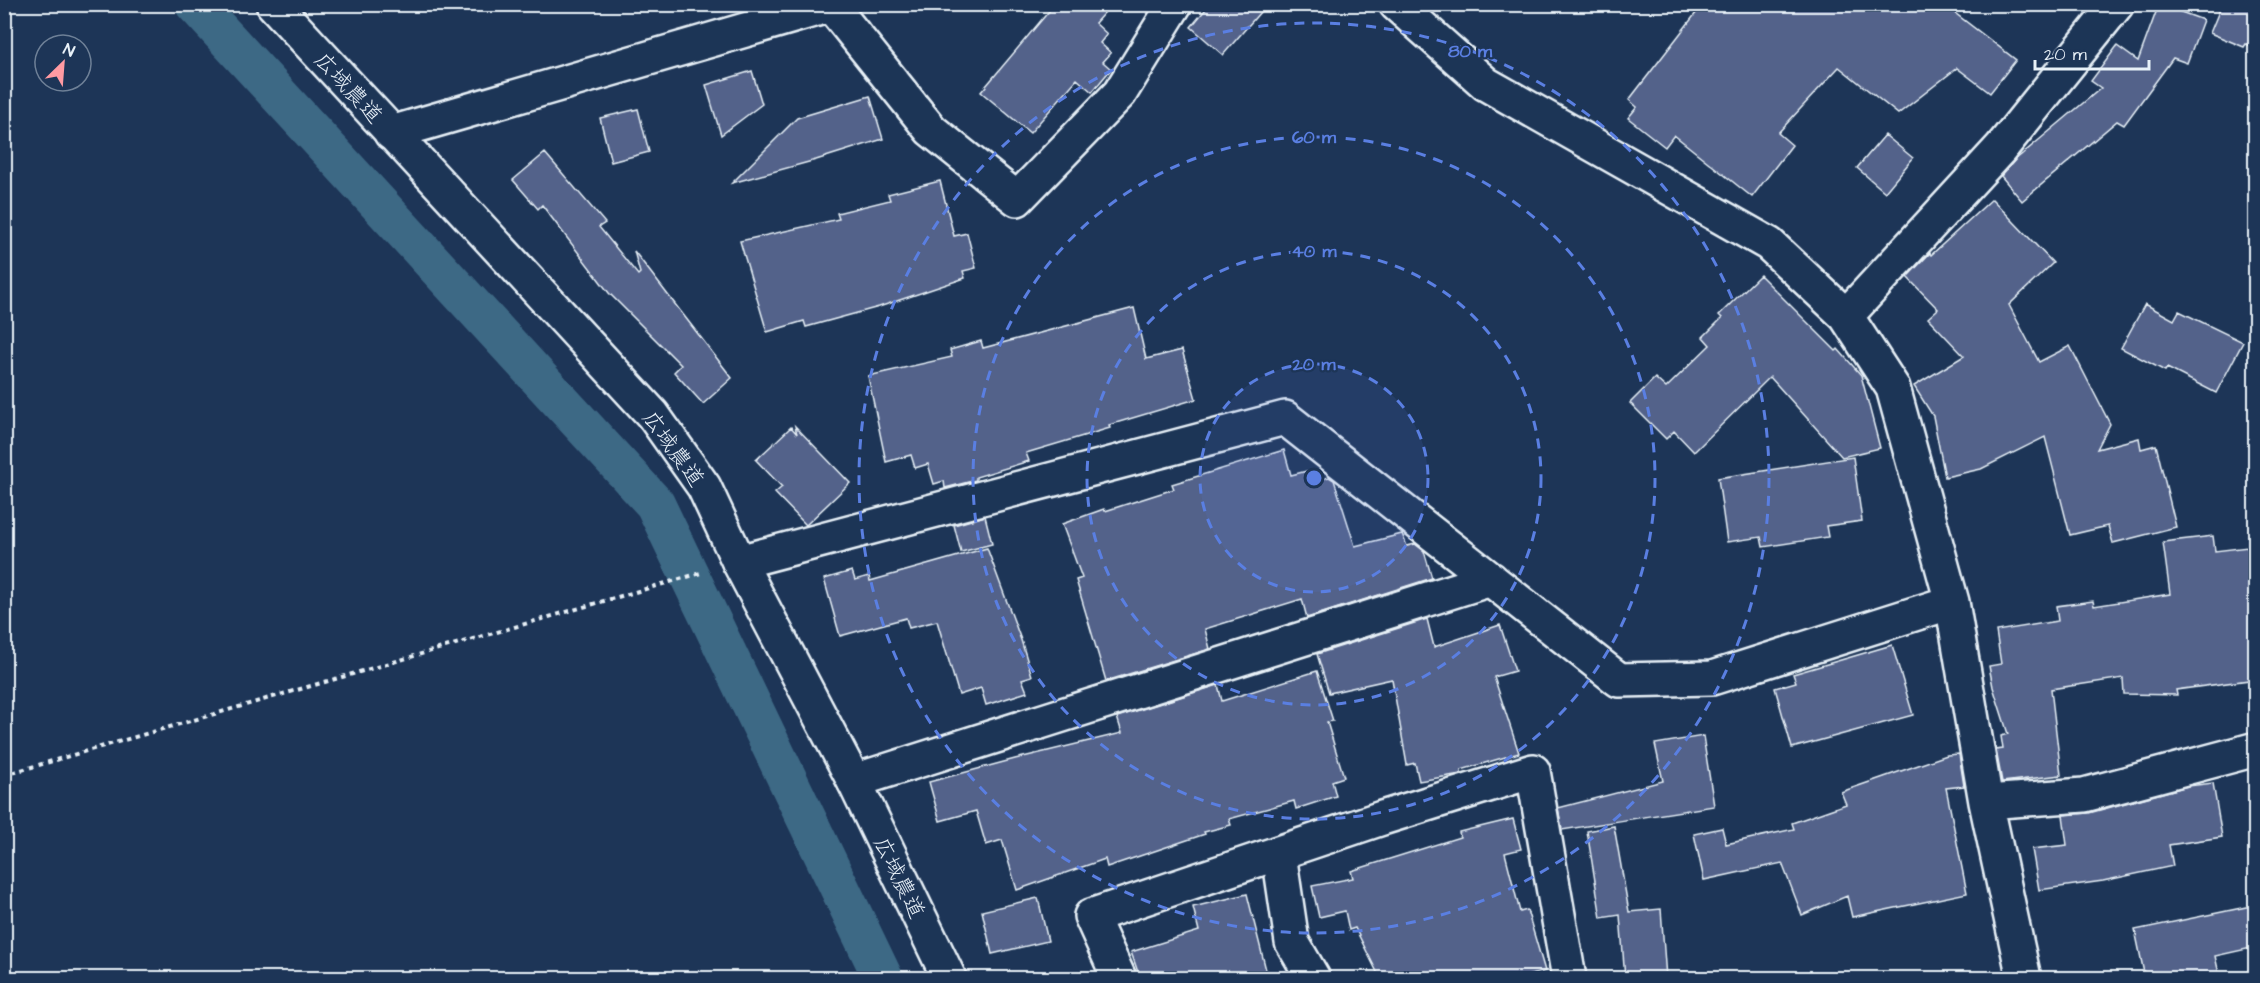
<svg xmlns="http://www.w3.org/2000/svg" width="2260" height="983" font-family="'Architects Daughter','Klee One',sans-serif">
<style>
.lines{fill:none;stroke-linecap:round;stroke-linejoin:round}
.canal{stroke:#3e6985;stroke-width:40}
.building{fill:#53628a;stroke:#e8f1f8;stroke-width:1.5}
.street-casing{stroke:#e8f1f8;stroke-width:38}
.secondary-casing{stroke:#e8f1f8;stroke-width:38}
.path{stroke:#e8f1f8;stroke-width:4;stroke-dasharray:4.5 4.5;stroke-linecap:butt}
.street{stroke:#1d3557;stroke-width:33}
.secondary{stroke:#1d3557;stroke-width:33}
.ring{fill:none;stroke:#5a7fe2;stroke-width:3;stroke-dasharray:10 8}
.labels{text-anchor:middle;stroke-width:4.5;stroke-linejoin:round;paint-order:stroke}
.street-label{font-size:22px;fill:#e8f1f8;stroke:#1d3557}
.centre{fill:#5a7fe2;stroke:#1d3557;stroke-width:3}
.ring-label{font-size:18px;text-anchor:middle;font-weight:bold;fill:#5a7fe2;stroke:#1d3557;stroke-width:4.5;stroke-linejoin:round;paint-order:stroke}
</style>
<rect width="100%" height="100%" fill="#1d3557"/>
<filter id="ink" filterUnits="userSpaceOnUse"><feTurbulence type="fractalNoise" baseFrequency=".0167" numOctaves="2"/><feDisplacementMap in="SourceGraphic" scale="12" xChannelSelector="R" yChannelSelector="G"/><feConvolveMatrix kernelMatrix="1 2 1 2 8 2 1 2 1" color-interpolation-filters="sRGB"/></filter>
<g filter="url(#ink)">
<g class="lines">
<path class="canal" d="M195,4L655,504L883,978"/>
</g>
<path class="building" d="M1055,4H1112L1095,23L1107,34L1100,43L1111,53L1103,62L1111,69L1092,92L1077,79L1030,133L981,92Z
M1210,4H1267L1223,55L1191,27Z
M1703,4H1943L2016,60L1990,93L1957,68L1898,114L1839,67L1778,133L1792,145L1752,197L1674,135L1665,147L1628,118L1637,107L1629,100Z
M2159,4L2203,20L2187,63L2173,58L2124,125L2117,121L2022,201L2001,176L2015,160L2101,88L2091,81L2117,46L2138,61Z
M2222,4H2256V48L2246,44L2244,47L2210,33Z
M752,71L762,104L721,135L706,85Z
M870,96L883,139L816,160L732,183L797,118Z
M638,109L649,152L611,162L600,118Z
M1885,135L1913,158L1885,192L1857,168Z
M545,153L605,223L599,227L638,275L640,273L634,251L732,378L703,404L674,372L681,365L609,293L542,205L538,209L513,180Z
M940,181L954,236L967,233L976,268L963,271L965,278L879,307L806,327L804,321L767,332L740,241L839,219L837,213L890,200L888,194Z
M1992,199L2053,263L2009,305L2039,362L2070,346L2110,424L2097,449L2139,438L2141,449L2156,445L2176,527L2113,543L2108,526L2070,535L2045,437L1981,469L1945,477L1933,416L1914,386L1964,356L1928,318L1938,309L1907,277L1930,253L1931,255Z
M1760,275L1836,351L1838,349L1861,375L1880,448L1842,457L1770,377L1694,452L1674,431L1666,439L1630,403L1655,378L1666,388L1710,345L1703,337L1722,318L1719,315Z
M2145,304L2174,320L2179,311L2243,342L2216,393L2167,368L2165,371L2121,348Z
M1134,308L1146,359L1182,350L1196,399L1109,425L1110,428L1026,453L1029,461L976,477V480L945,488L944,481L934,484L928,464L915,468L911,455L886,462L868,376L952,357L950,350L981,341L983,348Z
M795,426L850,483L806,525L775,493L782,487L756,460L791,427L797,434Z
M1284,450L1291,475L1307,471L1311,482L1329,477L1334,480L1355,546L1402,534L1407,546L1415,544L1424,551L1432,578L1307,618L1302,599L1205,629L1210,649L1106,681L1076,580L1082,578L1062,524L1104,509L1105,511L1174,489L1172,484Z
M1853,457L1862,521L1826,526L1828,537L1763,547L1761,537L1727,542L1718,478Z
M985,516L992,544L961,552L954,525Z
M2213,536L2215,551L2256,546V679L2176,690L2177,695L2124,694L2123,678L2051,689L2061,775L2002,782L1996,750L2003,749L2001,736L2008,734L1993,687L1989,666L2001,664L1996,631L2058,621L2056,606L2093,601L2094,606L2170,594L2163,542Z
M987,548L1021,640L1032,676L1022,679L1027,692L986,705L981,688L959,695L937,621L909,628L906,618L840,636L824,579L852,571L855,580L869,576L870,581Z
M1427,619L1434,647L1500,625L1515,671L1494,677L1519,753L1461,770V774L1419,781L1415,763L1407,765L1392,679L1329,693L1317,654Z
M1892,645L1913,715L1792,748L1775,688L1796,682L1793,674Z
M1317,671L1333,721L1327,722L1344,777L1332,781L1336,796L1296,809L1294,801L1229,819L1231,825L1204,832L1205,834L1107,867L1105,859L1017,890L1002,840L986,845L976,811L940,821L929,782L1015,759L1122,733L1117,717L1218,685L1222,701Z
M1703,736L1714,806L1562,830L1558,808L1663,781L1655,744Z
M1959,754L1964,786L1946,788L1967,893L1852,917L1847,896L1802,915L1782,863L1704,880L1694,834L1722,828L1726,844L1794,829L1792,823L1846,804L1841,792L1947,755Z
M2213,783L2222,837L2169,845L2173,866L2103,881L2039,890L2032,849L2067,845L2063,815L2089,813L2188,786Z
M1513,819L1521,849L1505,853L1520,912L1527,910L1545,971L1520,978H1380L1355,928L1349,930L1345,911L1319,917L1312,886L1353,878L1351,871L1460,837L1459,832Z
M1614,826L1629,912L1661,909L1666,978H1625L1620,915L1601,918L1587,831Z
M1247,894L1268,978H1140L1131,952L1199,931L1193,907Z
M1038,898L1048,941L992,954L982,911Z
M2256,905V947L2215,956L2220,978H2145L2135,930Z"/>
<g class="lines">
<defs>
<path id="street" d="M830,4L931,130L1017,199L1120,93L1175,4
M1396,4L1486,84L1769,244L1846,316L1893,388L1952,602L1986,802L2024,978
M391,133L831,5
M1846,316L2001,148L2117,4
M739,562L1285,418L1619,680L1712,678L1952,602
M854,781L1491,579
M1986,802L2084,795L2256,749
M1279,854L1292,942L1313,978
M1119,978L1091,916L1382,818L1533,771L1569,978"/>
<path id="secondary" d="M273,4L653,415L704,487L739,562L854,781L949,978"/>
</defs>
<use href="#street" class="street-casing"/>
<use href="#secondary" class="secondary-casing"/>
<path class="path" d="M4,775L704,572"/>
<use href="#street" class="street"/>
<use href="#secondary" class="secondary"/>
</g>
</g>
<circle cx="1314" cy="478" r="114" fill="#5a7fe2" fill-opacity=".12"/>
<g class="ring">
<circle cx="1314" cy="478" r="114"/>
<circle cx="1314" cy="478" r="227"/>
<circle cx="1314" cy="478" r="341"/>
<circle cx="1314" cy="478" r="455"/>
</g>
<g class="labels">
<g class="street-label">
<text transform="translate(349 87) rotate(47)" y="8">広域農道</text>
<text transform="translate(674 448) rotate(54)" y="8">広域農道</text>
<text transform="translate(900 877) rotate(64)" y="8">広域農道</text>
</g>
</g>
<circle cx="1314" cy="478" r="9" class="centre"/>
<g class="ring-label">
<text x="1470" y="57">80 m</text>
<text x="1314" y="143">60 m</text>
<text x="1314" y="257">40 m</text>
<text x="1314" y="370">20 m</text>
</g>
<rect width="2260" height="983" fill="none" stroke="#1d3557" stroke-width="24"/>
<rect x="12" y="12" width="2236" height="959" fill="none" stroke="#e8f1f8" stroke-width="2" filter="url(#ink)"/>
<g transform="translate(63 63) rotate(25)"><circle r="28" fill="#1d3557" stroke="#6e8097" stroke-width="1.5"/>
<path d="M0-4.5L10 22L0 15L-10 22Z" fill="#ff9aa2"/>
<text y="-9" font-size="16" font-weight="bold" text-anchor="middle" fill="#e8f1f8">N</text>
</g>
<path d="M2035 60v9h114v-9" fill="none" stroke="#e8f1f8" stroke-width="3"/>
<text x="2044" y="60" font-size="18" fill="#e8f1f8" stroke="#1d3557" stroke-width="4.5" paint-order="stroke">20 m</text>
</svg>
